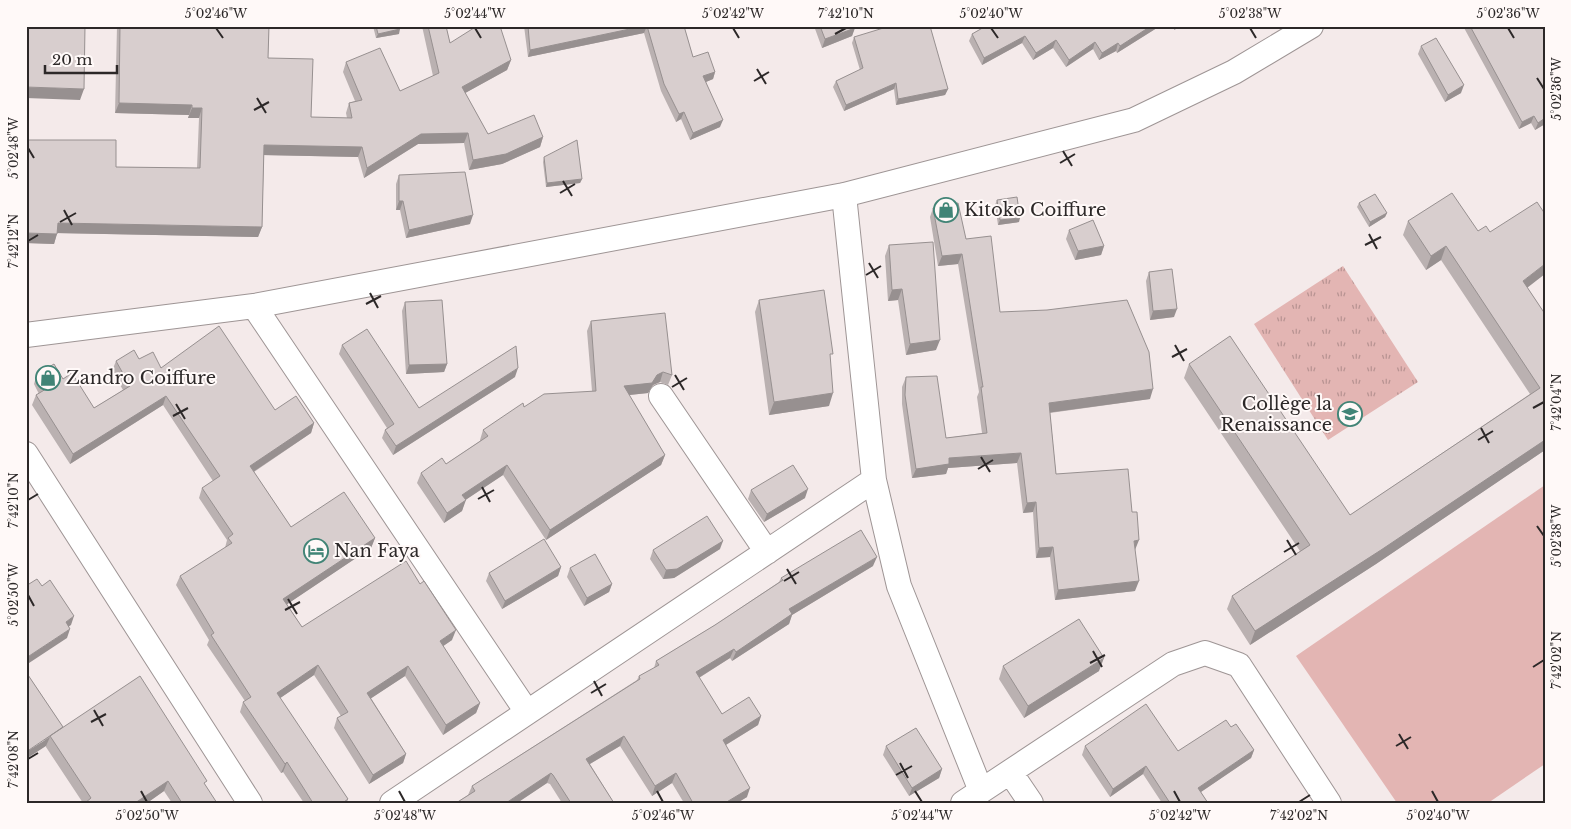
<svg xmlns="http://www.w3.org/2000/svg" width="1571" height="829" font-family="'Libre Baskerville',serif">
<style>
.grass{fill:url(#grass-tufts)}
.pitch{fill:#e3b5b3}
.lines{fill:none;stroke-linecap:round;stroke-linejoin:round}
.minor-casing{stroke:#9e9595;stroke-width:26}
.minor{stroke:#fff;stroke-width:24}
.wall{fill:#bab1b1}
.shaded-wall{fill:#979090}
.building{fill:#d8cece;stroke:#979090}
.ticks{fill:none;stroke:#2c2828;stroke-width:2}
.labels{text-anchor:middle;stroke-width:4;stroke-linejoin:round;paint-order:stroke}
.poi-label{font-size:18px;fill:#2c2828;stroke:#fff9f8;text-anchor:start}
.neatline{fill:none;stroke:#2c2828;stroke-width:2}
.ticks-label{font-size:12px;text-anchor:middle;fill:#2c2828}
</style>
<defs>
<pattern id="grass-tufts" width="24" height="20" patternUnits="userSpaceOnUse" patternTransform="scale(1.25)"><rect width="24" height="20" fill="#e3b5b3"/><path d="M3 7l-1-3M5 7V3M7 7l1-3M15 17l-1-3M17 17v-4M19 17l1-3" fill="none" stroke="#b89392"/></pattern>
</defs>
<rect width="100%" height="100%" fill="#f4eaea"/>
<path class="grass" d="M1343,266L1418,382L1328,440L1254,324Z"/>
<path class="pitch" d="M1545,485V764L1488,803H1397L1296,656Z"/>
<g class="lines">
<defs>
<path id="minor" d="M844,195L874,480L899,586L981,791
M254,306L527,712
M26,335L254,306L844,195L1134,120L1234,72L1311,26
M661,396L767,552
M26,454L250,803
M1010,772L1031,803
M392,803L874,480
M963,803L1173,664L1205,653L1239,665L1329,803"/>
</defs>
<use href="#minor" class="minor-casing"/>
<use href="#minor" class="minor"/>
</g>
<path class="wall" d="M117,26H269L268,58L311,117L347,118L346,113L349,103L355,101L343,72L346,62L400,91L433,76L422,26H446L450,43L511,60L507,70L465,93L488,134L543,137L540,147L502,164L469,170L464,143L418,144L364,178L358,157L264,155L262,227L258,237L57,233L54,244L26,243L116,167L197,168L199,118H188L189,115L115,113Z
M373,26H399V34L376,38Z
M524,26H686L684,27L693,57L715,72L713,79L706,82L720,127L690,140L681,119L676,122L661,91L644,33L528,57Z
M814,26H855L852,36L822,48Z
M983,26H1160L1117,53L1116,51L1099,60L1093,49L1066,67L1053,48L1033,60L1022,43L982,65L969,41L972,34L984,27Z
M1463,26H1544L1545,124L1535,130L1531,123L1519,129Z
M854,37L948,89L945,95L896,105L894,89L844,111L833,87L836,81L860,70L852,43Z
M1421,46L1461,93L1445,102L1418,54Z
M544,157L582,179L580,183L546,187L543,162Z
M399,175L470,224L406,238L400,210H396V184Z
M997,200L1019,222L998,225L995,205Z
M1359,203L1387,213L1385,217L1369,227L1357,207Z
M933,208L966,239L1000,312L1150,399L1050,413L1056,474L1135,550V591L1055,600L1050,557L1036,558L1033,512L1023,513L1017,463L948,468L946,474L912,478L902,404V387L906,377L946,438L982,433L977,397L979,392L958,264L938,266L930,217Z
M1408,221L1478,231L1527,287L1545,314V450L1376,564L1250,645L1227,609L1232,596L1300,551L1184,378L1189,364L1350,515L1530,394L1441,260L1426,270L1403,235Z
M1069,230L1104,246L1101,255L1075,260L1066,239Z
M889,245L936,350L906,355L898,300L888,301L885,256Z
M1149,272L1174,317L1150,320L1146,281Z
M759,300L830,360L829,406L769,415L755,312Z
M405,302L447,364L444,372L406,374L402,311Z
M591,321L672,375L668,385L660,382L653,385L648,393L629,395L665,455L661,465L546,540L503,475L465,500L462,511L444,523L417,483L421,473L446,464L480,441V440L483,430L524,407L592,391L587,331Z
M342,345L419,408L515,377L393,455L382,438L385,430L387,428L339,354Z
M139,359L275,410L314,423L311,433L254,472L291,527L375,538L371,548L287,604L302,627L452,640L443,646L480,703L476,713L443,735L405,676L371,698L406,754L403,763L369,784L334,728L337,718L341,716L314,675L280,698L348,799L347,803H304L283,772L281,773L240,712L243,702L245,701L207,645L209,640L176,585L180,576L225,548L227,540L199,498L202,488L213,481L163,405L70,464L32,405L36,395L39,394L34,384L37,374L63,379L94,408L123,390L112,371L116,361Z
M751,490L805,498L764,522L748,499Z
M720,549L674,578L663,579L650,559L653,550Z
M873,566L792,615L789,624L732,661L730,658L699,678L722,714L761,716L758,725L726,745L747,797L737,803H684L672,783L652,796L620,746L590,764L614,803H562L550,784L547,783L517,803H456L468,795L472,786L637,680L639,676L654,668L656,661L715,625L779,582L781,578Z
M561,567L558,576L502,609L486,581L489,573Z
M570,568L612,584L609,592L584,606L567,577Z
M1003,666L1099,671L1024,718L999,679Z
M26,672L63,727L205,785L217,803H172L164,791L147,803H83L46,747V746Z
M1231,727L1254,750L1251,758L1201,792L1208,803H1162L1143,774L1110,797L1082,755L1085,746L1178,751Z
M886,746L942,769L939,778L909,796L883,755Z"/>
<path class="shaded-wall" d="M644,26H647L644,33L528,57L530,50Z
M1151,26H1160L1117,53L1120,46Z
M1175,26H1182L1174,30Z
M855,28L852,36L822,48L825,39Z
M400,29L399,34L376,38L378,34Z
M1025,36L1022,43L982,65L984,58Z
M1056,40L1053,48L1033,60L1036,53Z
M1095,42L1093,49L1066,67L1069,60Z
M1118,43L1116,51L1099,60L1102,53Z
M511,60L507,70L458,97L462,87Z
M715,72L713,79L701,84L703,76Z
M896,83L894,89L844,111L846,105Z
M1464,85L1461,93L1445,102L1448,95Z
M26,87L84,89L80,100L26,98Z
M948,89L945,95L896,105L898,99Z
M119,103L192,105L189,115L115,113Z
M192,108H202L199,118H188Z
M684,112L681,119L676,122L679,114Z
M1534,116L1531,123L1519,129L1522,122Z
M1545,118V124L1535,130L1538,123Z
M723,120L720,127L690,140L693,133Z
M468,133L464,143L418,144L364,178L367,168L421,134Z
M543,137L540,147L502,164L469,170L473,160Z
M264,145L362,147L358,157L261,155Z
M582,179L580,183L546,187L547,183Z
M399,201H403L400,210H396Z
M1387,213L1385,217L1369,227L1370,222Z
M473,215L470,224L406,238L409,230Z
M1020,218L1019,222L998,225L1000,220Z
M58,223L262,227L258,237L54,233Z
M26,233L57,234L54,244L26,243Z
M1104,246L1101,255L1075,260L1078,251Z
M1446,246L1441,260L1426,270L1431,256Z
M962,254L958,264L938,266L942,256Z
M1545,264V274L1518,295L1523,281Z
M902,289L898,300L888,301L892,290Z
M1177,309L1174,317L1150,320L1153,311Z
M940,340L936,350L906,355L910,344Z
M447,364L444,372L406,374L409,365Z
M518,368L515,377L393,455L396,446Z
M663,372L660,382L653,385L648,393L620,396L624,386Z
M1153,389L1150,399L1046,413L1049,403Z
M833,393L829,406L769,415L774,402Z
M166,396L163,405L70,464L73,454Z
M314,423L311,433L247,476L250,466Z
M1545,440V450L1376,564L1250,645L1255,631Z
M1021,453L1017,463L948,468L946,474L912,478L916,469L949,458Z
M665,455L661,465L546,540L550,530Z
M507,465L503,475L458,505L462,495Z
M808,489L805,498L764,522L767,514Z
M466,500L462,511L444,523L447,513Z
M1036,502L1033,512L1023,513L1027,503Z
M375,538L371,548L280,609L283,599Z
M1139,540L1135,550L1134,541Z
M723,541L720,549L674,578L663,579L666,570Z
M1053,547L1050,557L1036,558L1039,548Z
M877,557L873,566L792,615L789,624L732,661L736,652L789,609Z
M561,567L558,576L502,609L505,601Z
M1139,581L1135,591L1055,600L1058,590Z
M612,584L609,592L584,606L587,598Z
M74,616L71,625L62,631L66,622Z
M70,629L67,638L26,665V658Z
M456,630L452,640L436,651L440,641Z
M734,649L730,658L692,682L696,672Z
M1104,658L1099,671L1024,718L1028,706Z
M318,665L314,675L273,703L277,693Z
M408,666L405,676L364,703L367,693Z
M480,703L476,713L443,735L446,725Z
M761,716L758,725L719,749L723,740Z
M624,736L620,746L583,768L586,759Z
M50,737L46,746L26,759V752Z
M1254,750L1251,758L1195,796L1198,788Z
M406,754L403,763L369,784L373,775Z
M287,762L283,772L281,773L285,764Z
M1146,766L1143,774L1110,797L1113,789Z
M942,769L939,778L909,796L912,788Z
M551,773L547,783L517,803H506Z
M676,773L672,783L652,796L655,786Z
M168,781L164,791L147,803H135Z
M750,788L747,797L737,803H725Z"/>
<path class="building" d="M26,26H85L84,89L26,87Z
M120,26H269L268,58L313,59L311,117L352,118L349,103L362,100L346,62L380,48L400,91L439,73L428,26H446L450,43L477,26H500L511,60L462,87L488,134L534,115L543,137L506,154L473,160L468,133L421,134L367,168L362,147L264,145L262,227L58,223L57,234L26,233V140H116V167L200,168L202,108H192V105L119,103Z
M376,26H399L400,29L378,34Z
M528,26H644L530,50Z
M647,26H684L693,57L708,52L715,72L703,76L723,120L693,133L684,112L679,114L664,84Z
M820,26H855V28L825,39Z
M890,26H930L948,89L898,99L896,83L846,105L836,81L863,68L854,37Z
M986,26H1151L1120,46L1118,43L1102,53L1095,42L1069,60L1056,40L1036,53L1025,36L984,58L972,34Z
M1470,26H1544L1545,118L1538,123L1534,116L1522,122Z
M1436,38L1464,85L1448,95L1421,46Z
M577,140L582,179L547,183L544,157Z
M465,172L473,215L409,230L403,201H399V175Z
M1452,193L1478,231L1486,226L1490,232L1537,202L1545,214V264L1523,281L1545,314V440L1381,550L1255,631L1232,596L1310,545L1189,364L1230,336L1350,515L1540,388L1446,246L1431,256L1408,221Z
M1375,194L1387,213L1370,222L1359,203Z
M1017,197L1020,218L1000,220L997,200Z
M958,203L966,239L991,236L1000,312L1047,310L1127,300L1149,352L1153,389L1049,403L1056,474L1128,469L1132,512H1137L1139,540L1134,541L1139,581L1058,590L1053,547L1039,548L1036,502L1027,503L1021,453L949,458V464L916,469L905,395L906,377L937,376L946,438L987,433L981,387H983L962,254L942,256L933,208Z
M1093,220L1104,246L1078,251L1069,230Z
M933,242L940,340L910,344L902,289L892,290L889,245Z
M1172,269L1177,309L1153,311L1149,272Z
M824,290L833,354H830L833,393L774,402L759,300Z
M442,300L447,364L409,365L405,302Z
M665,313L672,375L663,372L657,375L652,383L624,386L665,455L550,530L507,465L462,495L466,500L447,513L421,473L442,458L446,464L488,436L483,430L523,403L524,407L544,394L596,391L591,321Z
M219,326L275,410L296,396L314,423L250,466L291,527L344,492L375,538L283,599L302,627L406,561L420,584L424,581L456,630L440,641L480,703L446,725L408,666L367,693L406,754L373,775L337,718L348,712L318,665L277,693L348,799L344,802L345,803H313L287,762L285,764L243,702L251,697L211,635L214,633L180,576L232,543L228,538L233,534L202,488L220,476L166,396L73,454L36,395L46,389L37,374L54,364L63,379L72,373L94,408L130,386L116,361L134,350L139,359L153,352L161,368Z
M367,329L419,408L516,346L518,368L396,446L385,430L394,424L342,345Z
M793,465L808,489L767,514L751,490Z
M707,516L723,541L677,569L666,570L653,550Z
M861,530L877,557L789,609L792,614L736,652L734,649L696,672L722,714L749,697L761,716L723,740L750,788L725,803H693L676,773L655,786L624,736L586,759L614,803H571L553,775L551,773L506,803H456L475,791L472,786L640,679L639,676L659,665L656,661L715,625L783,580L781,578Z
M544,539L561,567L505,601L489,573Z
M595,554L612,584L587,598L570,568Z
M37,579L42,586L50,580L74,616L66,622L70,629L26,658V580L29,584Z
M1079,619L1104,658L1028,706L1003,666Z
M26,672L63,727L26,752Z
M140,676L207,781L204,783L217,803H182L168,781L135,803H85L91,798L50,736Z
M1146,704L1178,751L1226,720L1231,727L1236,724L1254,750L1198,788L1208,803H1170L1146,766L1113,789L1085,746Z
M916,728L942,769L912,788L886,746Z"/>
<path class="ticks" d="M216,28L223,38M475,28L481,38M733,28L739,38M991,28L998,38M1250,28L1256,38M1508,28L1514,38M835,34L846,28M757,69L766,84M1537,78L1544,89M754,81L769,72M257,98L266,113M254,110L269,102M28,148L34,158M1063,151L1072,166M1060,163L1075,154M563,181L572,196M560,193L575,184M64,210L72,225M60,222L76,213M1369,234L1377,249M28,241L38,235M1365,245L1381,237M869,263L878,278M866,275L881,266M370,293L378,308M366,304L381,296M1175,345L1184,361M1172,357L1187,349M675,375L684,390M672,387L687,378M176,404L185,419M1533,408L1544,402M173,416L188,408M1481,428L1489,443M1478,440L1493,431M981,457L990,472M978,469L993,460M482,487L490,502M478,499L494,490M28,500L38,494M1537,526L1544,536M1287,540L1296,555M1284,552L1299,543M787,569L796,584M784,581L799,572M28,595L34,606M288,599L297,614M285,610L300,602M1093,651L1102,667M1090,663L1105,655M1533,667L1544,660M594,681L602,696M591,693L606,684M94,710L103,726M91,722L106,714M1399,734L1408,749M1396,746L1411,737M28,759L38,753M900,763L908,778M896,775L912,766M141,791L147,802M399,791L405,802M657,791L663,802M915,791L922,802M1174,791L1180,802M1432,791L1438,802M1299,802L1310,795"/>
<defs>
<symbol id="shop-ring" viewBox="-11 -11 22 22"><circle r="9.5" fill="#fff9f8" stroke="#418476" stroke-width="1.5"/><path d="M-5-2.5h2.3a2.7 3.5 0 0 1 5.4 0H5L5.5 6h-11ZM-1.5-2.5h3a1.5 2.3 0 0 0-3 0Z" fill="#418476"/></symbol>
<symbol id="school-ring" viewBox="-11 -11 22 22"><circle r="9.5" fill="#fff9f8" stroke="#418476" stroke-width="1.5"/><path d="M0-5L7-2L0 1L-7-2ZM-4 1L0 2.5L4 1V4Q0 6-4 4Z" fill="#418476"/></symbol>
<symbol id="hotel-ring" viewBox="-11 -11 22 22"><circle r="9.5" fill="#fff9f8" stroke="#418476" stroke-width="1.5"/><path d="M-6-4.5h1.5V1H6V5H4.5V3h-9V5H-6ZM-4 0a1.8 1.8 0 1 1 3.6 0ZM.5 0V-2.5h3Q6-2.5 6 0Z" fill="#418476"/></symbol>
</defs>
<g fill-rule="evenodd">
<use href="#shop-ring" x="932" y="196" width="28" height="28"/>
<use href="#shop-ring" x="34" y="364" width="28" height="28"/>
<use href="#school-ring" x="1336" y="400" width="28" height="28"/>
<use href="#hotel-ring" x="302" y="537" width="28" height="28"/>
</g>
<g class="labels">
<g class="poi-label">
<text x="964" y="216">Kitoko Coiffure</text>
<text x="66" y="384">Zandro Coiffure</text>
<text x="1332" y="410" text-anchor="end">Collège la<tspan x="1332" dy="21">Renaissance</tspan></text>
<text x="334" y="557">Nan Faya</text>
</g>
</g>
<rect width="1571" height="829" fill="none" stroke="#fff9f8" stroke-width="55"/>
<path d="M45 65v8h72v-8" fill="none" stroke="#2c2828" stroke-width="2.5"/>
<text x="52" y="65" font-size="15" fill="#2c2828" stroke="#fff9f8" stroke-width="4" paint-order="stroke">20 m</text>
<rect x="28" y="28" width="1516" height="774" class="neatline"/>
<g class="ticks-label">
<text x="216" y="18">5°02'46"W</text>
<text x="475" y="18">5°02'44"W</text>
<text x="733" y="18">5°02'42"W</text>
<text x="846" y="18">7°42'10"N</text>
<text x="991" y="18">5°02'40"W</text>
<text x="1250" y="18">5°02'38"W</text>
<text x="1508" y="18">5°02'36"W</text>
<text transform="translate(1557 89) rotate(-90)" y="4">5°02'36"W</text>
<text transform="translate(14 148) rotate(-90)" y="4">5°02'48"W</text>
<text transform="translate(14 241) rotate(-90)" y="4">7°42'12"N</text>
<text transform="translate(1557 402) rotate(-90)" y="4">7°42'04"N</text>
<text transform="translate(14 500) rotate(-90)" y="4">7°42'10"N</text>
<text transform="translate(1557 536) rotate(-90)" y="4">5°02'38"W</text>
<text transform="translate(14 595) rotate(-90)" y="4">5°02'50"W</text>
<text transform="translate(1557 660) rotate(-90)" y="4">7°42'02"N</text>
<text transform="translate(14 759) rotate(-90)" y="4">7°42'08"N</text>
<text x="147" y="820">5°02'50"W</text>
<text x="405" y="820">5°02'48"W</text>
<text x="663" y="820">5°02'46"W</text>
<text x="922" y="820">5°02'44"W</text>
<text x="1180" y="820">5°02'42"W</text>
<text x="1299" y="820">7°42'02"N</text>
<text x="1438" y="820">5°02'40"W</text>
</g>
</svg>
